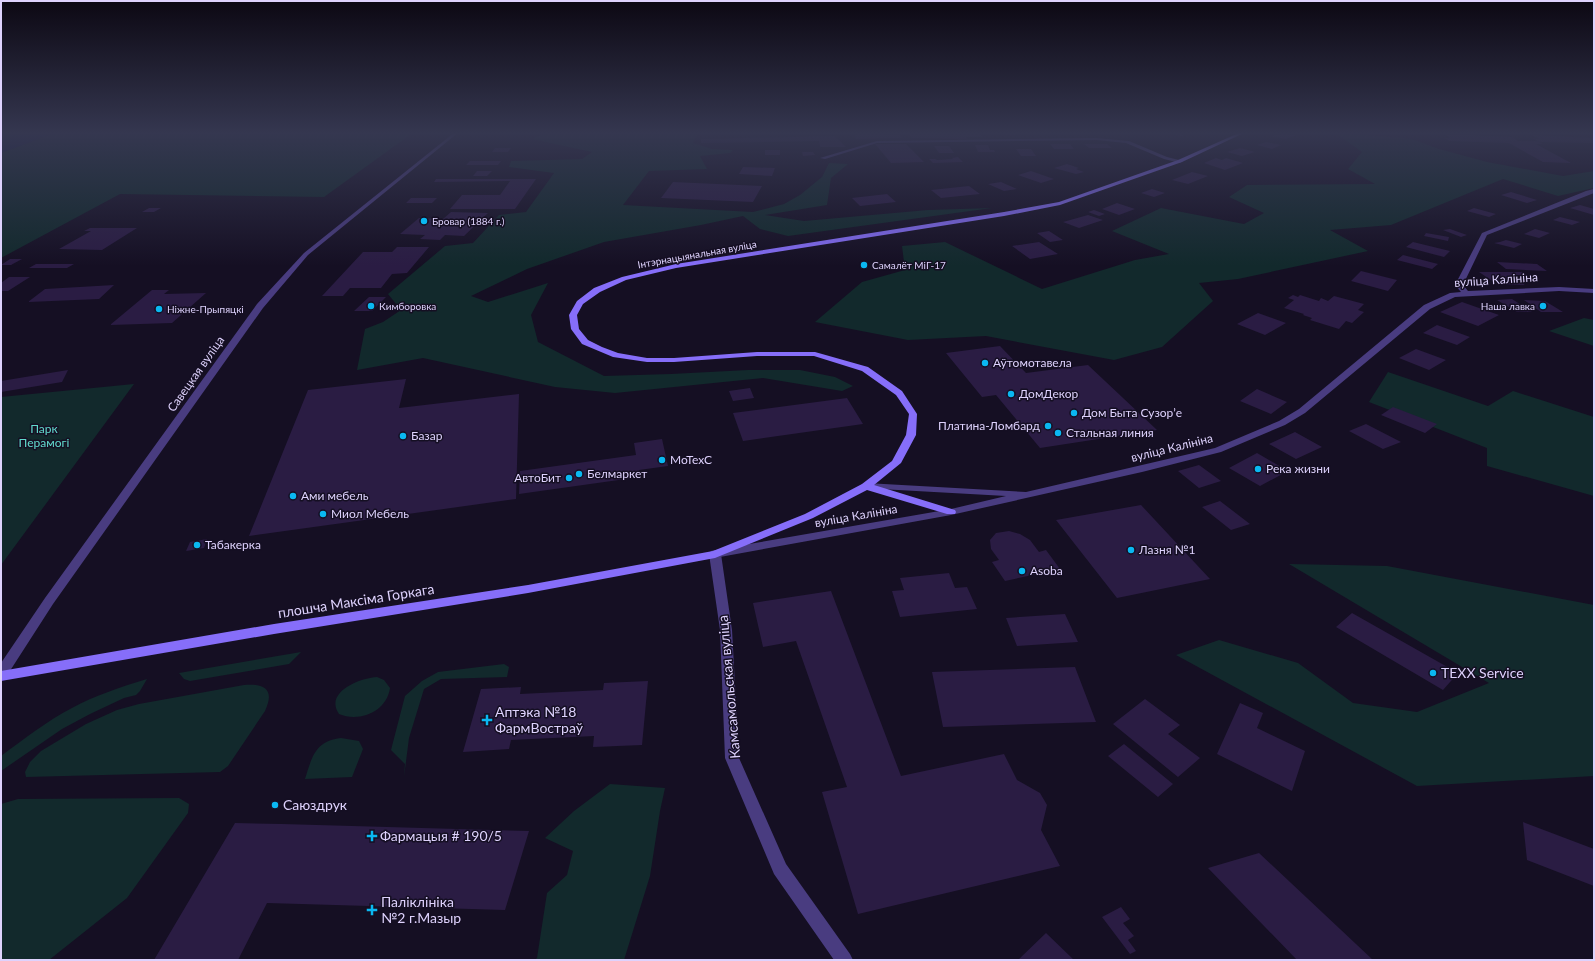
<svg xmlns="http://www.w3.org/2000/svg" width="1595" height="961" font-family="Lato,sans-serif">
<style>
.green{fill:#12292c}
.water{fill:#0c173f}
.building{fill:#2a1c43}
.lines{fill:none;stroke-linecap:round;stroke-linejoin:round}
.minor{fill:#493c80;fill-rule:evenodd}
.tertiary{fill:#493c80;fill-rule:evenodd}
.secondary{fill:#866ef9;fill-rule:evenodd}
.poi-dot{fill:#0ab8f2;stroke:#150f23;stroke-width:1.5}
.labels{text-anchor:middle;stroke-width:3;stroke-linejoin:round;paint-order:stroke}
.far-poi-label{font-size:10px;fill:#ded2fd;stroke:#150f23;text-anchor:start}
.far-street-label{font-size:10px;fill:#ded2fd;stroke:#150f23}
.street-label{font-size:12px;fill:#ded2fd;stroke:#150f23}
.poi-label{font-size:12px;fill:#ded2fd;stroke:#150f23;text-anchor:start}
.park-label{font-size:12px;fill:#61dace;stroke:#150f23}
.near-street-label{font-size:14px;fill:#ded2fd;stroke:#150f23}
.near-poi-label{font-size:14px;fill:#ded2fd;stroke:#150f23;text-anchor:start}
</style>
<rect width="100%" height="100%" fill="#150f23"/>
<path class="green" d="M57,132H414L324,197L120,194L1,258V153Z
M547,132H698L693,143L712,149L733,150L730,153L700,156L707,169L649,171L623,205L753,212L784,204L800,195L822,177L829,163L848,164L831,178L827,205L765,215L804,221L928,210L992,208L788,236L760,229L743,216L701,225L604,242L527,269L471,296L488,302L548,283L531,315L538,342L604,376L671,374L748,370H800L835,377L853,386L842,391L763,378L615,393L555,387L423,358L357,370L365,329L383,322L401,310L388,294L445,246L473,243L499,215L526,212L554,173L509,167L511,161L582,159L592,152L532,139Z
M1334,132L1412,139L1439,149L1487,162L1563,176L1594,171V188L1558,196L1503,179L1391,225L1330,230L1368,251L1238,279L1199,283L1213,301L1162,347L1114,360L986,336L908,340L815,322L862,282L905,270L902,246L945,242L1042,289L1135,260L1169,254L1112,231L1161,208L1244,224L1264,213L1229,197L1247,185L1375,184L1348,169L1362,152Z
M1584,318L1594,320V346L1549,331Z
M1388,372L1488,406L1513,391L1594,417V496L1487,466V448L1369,402Z
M134,384L1,565V397Z
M1289,564L1387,566L1594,605V776L1417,786L1176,655L1219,640L1298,663L1353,703L1417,712L1489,683Z
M301,652L289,664L190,681L184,679L179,673Z
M504,664L509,667L507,677L441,679L424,689L409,738L404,777L405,764L391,750L405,696L422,681L438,672Z
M377,677L384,680L390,688C387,711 360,723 339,714C324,692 360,678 377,677Z
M147,679L140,691L136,695L124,698L90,714L62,729L1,771V756C24,739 47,721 72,708C96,695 121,687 147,679Z
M244,685C265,683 275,690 265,711L228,766L220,772L26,777L25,772L30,762L41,751L86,724L117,710L139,704Z
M341,738L359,741L363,749L352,777L305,779C312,757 315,741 341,738Z
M610,784L665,788L660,811L650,876L624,960H535L537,958L547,893L567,875L573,851L545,838L574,811Z
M179,798L189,804L188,813L127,898L49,960H1V804L18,799Z"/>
<path class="water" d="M1,132H57L1,153Z"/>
<path class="building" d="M702,132H769V133L701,134Z
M854,132H886V135H900L902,138L856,139Z
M908,132H978L982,137H966L967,139L912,138Z
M1002,132H1014L1017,135H1006Z
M1152,132H1184L1183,136Z
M1284,133L1296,135L1286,139L1269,136L1277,135Z
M1445,134L1512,137L1518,141H1537L1543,144H1536L1571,163L1543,162L1509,143L1450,141L1444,138H1450Z
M1532,135L1594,138V143L1539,142L1532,138L1539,139Z
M835,136L846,147H820L819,141L701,143V139Z
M1266,142L1281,145L1272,149L1257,145Z
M875,144H906L924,162L891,163Z
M1050,144H1070L1074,149H1054Z
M1084,144H1107L1112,148H1089Z
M975,145H988L990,150H994L995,152H978Z
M934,146H949L954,153H939Z
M495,148H511L508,152H492Z
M1240,148L1255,152L1242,156L1227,152Z
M1016,149H1031L1036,156H1021Z
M765,150H780V155H765Z
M802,152H813L815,155L803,156Z
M958,157L963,162L933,163L929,159H935L937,160L953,159L952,158Z
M1216,158L1222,160L1226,158L1243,163L1225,170L1204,163Z
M470,161H501L498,165H466Z
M1067,164L1079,168L1076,169L1084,172L1076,174L1054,168Z
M743,167L775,168L772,176L739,174Z
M477,171H492L487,176H473Z
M1031,171L1054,179L1041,183L1018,175Z
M1192,172L1208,176L1188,184L1172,180Z
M436,179H536L515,209H450L462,195H500L510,181L434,182Z
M673,182L762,186L753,202L661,198Z
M1001,182L1017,189L1004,191L988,184Z
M969,186L980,194L941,198L931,190Z
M1152,189L1165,193L1154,197L1141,193Z
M1511,192L1537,200L1527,203L1501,195Z
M887,194L896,202L860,206L852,198Z
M411,198H437L432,203H406Z
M1117,203L1135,209L1119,215L1102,209Z
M1580,205L1594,209V215L1570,208Z
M149,208H161L154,212H142Z
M1474,208L1496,214L1489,217L1467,211Z
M1094,210L1105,214L1099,216L1088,212Z
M451,212L488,213L464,236L445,235L440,240L420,239L425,235L400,234L419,218L443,219Z
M1088,215L1103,220L1079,228L1063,222Z
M1560,217L1580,222L1572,225L1553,220Z
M90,228H137L102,250L59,249L91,231H84Z
M1450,229L1467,235L1461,237L1443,230Z
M1535,229L1550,233L1539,238L1524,234Z
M1049,231L1063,240L1050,242L1037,233Z
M1426,233L1449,237L1448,241L1424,236Z
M1506,240L1522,244L1514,248L1494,243L1500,242Z
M1039,242L1058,254L1030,259L1012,246Z
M1413,242L1450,251L1444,257L1406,247Z
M397,247H429L407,273L392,274L381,288H350L343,296H322L363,252H392Z
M1403,255L1438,264L1432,269L1397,260Z
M10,259H22L11,265H1Z
M1497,262L1537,264L1547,271L1506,269Z
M36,264H74L67,268H29Z
M1361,271L1397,280L1388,291L1351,281Z
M1479,272H1522L1527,275H1510L1525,285L1497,284Z
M9,277H30L8,291H1V283Z
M114,285L99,299L28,302L45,289Z
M152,290H169L164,294L206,293L172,323L110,325Z
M1293,295L1298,297L1300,295L1319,301L1321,298L1328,301L1334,296L1364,304L1358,310L1364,312L1352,323L1346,321L1339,329L1310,320L1312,318L1303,315L1304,314L1284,308L1294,300L1288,298Z
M369,297H386L372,311H354Z
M1512,299L1532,312H1517L1497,300Z
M1524,300L1545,301L1563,312H1541Z
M1462,302L1499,315L1478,326L1440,312Z
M1258,313L1286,323L1265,335L1237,324Z
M1437,325L1470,337L1457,345L1423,333Z
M1000,346L1026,373L1088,365L1157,430L1040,448L996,395L982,397L946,353Z
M1416,349L1446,360L1429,370L1399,358Z
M68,370L62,382L1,392V381Z
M406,379L399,408L519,394L516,499L249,536L308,390Z
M750,388L754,398L733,401L729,391Z
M1257,389L1287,402L1271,414L1240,401Z
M847,398L863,424L743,441L733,413Z
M1393,407L1437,424L1425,433L1381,415Z
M1366,424L1401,442L1383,449L1349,431Z
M1295,432L1322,447L1296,459L1269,444Z
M662,439L668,466L639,470L640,477L519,494L520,471L636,455L634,443Z
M1257,453L1288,471L1260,486L1229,468Z
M1199,465L1221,481L1199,488L1178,471Z
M1220,501L1250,524L1231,530L1202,507Z
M1141,505L1210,579L1117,598L1056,520Z
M1009,531L1020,534L1030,540L1039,552L1046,550L1060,569L1005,581L992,562L999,560L991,549L990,540L996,533Z
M207,539L204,548L186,551L190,542Z
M949,573L955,588L967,587L977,609L900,617L892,591L904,590L900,578Z
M831,591L901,776L1004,754L1017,780L1040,793L1047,805L1041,830L1060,866L858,914L822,792L847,787L796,641L763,647L753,603Z
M1352,613L1458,673L1443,690L1336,627Z
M1065,614L1078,642L1017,646L1006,618Z
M1075,667L1096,722L943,727L932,672Z
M648,681L642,745L593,747L594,736L511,740L509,749L463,752L481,689L521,687L520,694L603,690L604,683Z
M1145,699L1180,725L1168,734L1200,758L1178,777L1113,724Z
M1240,703L1263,713L1257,728L1305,751L1292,791L1217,754Z
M1124,744L1173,784L1158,797L1108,756Z
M1523,822L1594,849V886L1527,860Z
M235,823L282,824L529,831L505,910L267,903L238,960H154Z
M1259,853L1373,960H1297L1208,868Z
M1121,907L1130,919L1123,923L1134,936L1128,940L1136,951L1130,954L1102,917Z
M1046,933L1074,960H1018Z"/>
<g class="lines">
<path class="minor" d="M1097,138L1129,141L1167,157L1183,161L1180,163L1164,159L1126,143L1097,140L877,143L825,159L820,158L877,141Z
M1594,189V193L1487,235L1463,285L1468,291L1559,287L1594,289V293L1559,291L1455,297L1430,309L1305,413L1285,425L1221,452L1142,472L951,515L720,557L716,556L714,553L716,550L720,549L951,509L1006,496L862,488L861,486L862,484L866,483L1026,492L1215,448L1279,421L1299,409L1424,305L1450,293L1461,292L1455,285L1482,233L1586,191Z"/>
<path class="tertiary" d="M455,132H459L308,255L263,308L53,604L6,677L1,678V663L45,598L257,304L304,253Z
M715,550L719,551L721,554L732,630L739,758L786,864L850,954L853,960H834L774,874L725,758L720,630L709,554L711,551Z"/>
<path class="secondary" d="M1241,132H1246L1182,162L1060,205L1004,216L676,268L626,280L600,292L583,304L577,315L579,329L588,340L602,347L618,353L647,358H674L757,352H815L868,367L902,391L917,414L916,435L901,463L874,485L955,510L956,512L955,514H947L867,490L813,518L715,558L528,593L274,634L1,681V671L274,624L528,585L713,551L805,514L862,484L892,461L906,435L909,414L896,395L862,371L814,356H757L674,362H647L613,357L582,344L571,329L569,315L577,301L594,288L622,277L676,264L1004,212L1059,202L1178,160Z"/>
</g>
<linearGradient id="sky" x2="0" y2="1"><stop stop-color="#0c0813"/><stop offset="0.5" stop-color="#353750"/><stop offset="1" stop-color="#353750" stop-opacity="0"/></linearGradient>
<rect width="1595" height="266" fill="url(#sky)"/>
<g class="poi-dot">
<circle cx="424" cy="221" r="4"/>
<circle cx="864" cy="265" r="4"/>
<circle cx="371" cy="306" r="4"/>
<circle cx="1543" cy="306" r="4"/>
<circle cx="159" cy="309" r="4"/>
<circle cx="985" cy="363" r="4"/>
<circle cx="1011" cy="394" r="4"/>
<circle cx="1074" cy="413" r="4"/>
<circle cx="1048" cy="426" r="4"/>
<circle cx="1058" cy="433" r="4"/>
<circle cx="403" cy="436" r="4"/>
<circle cx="662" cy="460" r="4"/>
<circle cx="1258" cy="469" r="4"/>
<circle cx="579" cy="474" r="4"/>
<circle cx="569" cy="478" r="4"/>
<circle cx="293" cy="496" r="4"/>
<circle cx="323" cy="514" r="4"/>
<circle cx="197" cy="545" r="4"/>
<circle cx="1131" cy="550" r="4"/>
<circle cx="1022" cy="571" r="4"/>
<circle cx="1433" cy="673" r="4"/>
<path d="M485 714h4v4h4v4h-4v4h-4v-4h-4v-4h4z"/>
<circle cx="275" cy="805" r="4"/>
<path d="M370 830h4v4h4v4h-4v4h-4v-4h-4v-4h4z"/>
<path d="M370 904h4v4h4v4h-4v4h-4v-4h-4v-4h4z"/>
</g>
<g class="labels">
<g class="far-poi-label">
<text x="432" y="225">Бровар (1884 г.)</text>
<text x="872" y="269">Самалёт МіГ-17</text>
<text x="379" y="310">Кимборовка</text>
<text x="1535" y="310" text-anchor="end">Наша лавка</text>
<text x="167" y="313">Ніжне-Прыпяцкі</text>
</g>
<g class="far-street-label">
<text transform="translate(697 254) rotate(-10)" y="4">Інтэрнацыянальная вуліца</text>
</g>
<g class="street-label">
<text transform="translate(1496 280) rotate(-4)" y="4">вуліца Калініна</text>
<text transform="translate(196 374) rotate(-55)" y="4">Савецкая вуліца</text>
<text transform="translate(1172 448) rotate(-14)" y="4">вуліца Калініна</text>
<text transform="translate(856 516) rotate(-10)" y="4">вуліца Калініна</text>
</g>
<g class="poi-label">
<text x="993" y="367">Аўтомотавела</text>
<text x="1019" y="398">ДомДекор</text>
<text x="1082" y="417">Дом Быта Сузорʼе</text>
<text x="1040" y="430" text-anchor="end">Платина-Ломбард</text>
<text x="1066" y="437">Стальная линия</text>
<text x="411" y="440">Базар</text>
<text x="670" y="464">MoTexC</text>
<text x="1266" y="473">Река жизни</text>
<text x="587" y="478">Белмаркет</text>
<text x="561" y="482" text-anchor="end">АвтоБит</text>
<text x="301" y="500">Ами мебель</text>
<text x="331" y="518">Миол Мебель</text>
<text x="205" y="549">Табакерка</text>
<text x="1139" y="554">Лазня №1</text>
<text x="1030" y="575">Asoba</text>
</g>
<g class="park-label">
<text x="44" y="433">Парк<tspan x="44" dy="14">Перамогі</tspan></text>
</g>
<g class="near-street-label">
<text transform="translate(356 601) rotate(-9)" y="5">плошча Максіма Горкага</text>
<text transform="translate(729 687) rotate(-95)" y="5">Камсамольская вуліца</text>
</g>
<g class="near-poi-label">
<text x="1441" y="678">TEXX Service</text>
<text x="495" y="717">Аптэка №18<tspan x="495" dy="16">ФармВостраў</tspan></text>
<text x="283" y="810">Саюздрук</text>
<text x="380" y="841">Фармацыя # 190/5</text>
<text x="381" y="907">Паліклініка<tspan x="381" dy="16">№2 г.Мазыр</tspan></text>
</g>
</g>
<rect width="1595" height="961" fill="none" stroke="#ded2fd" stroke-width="4"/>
</svg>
